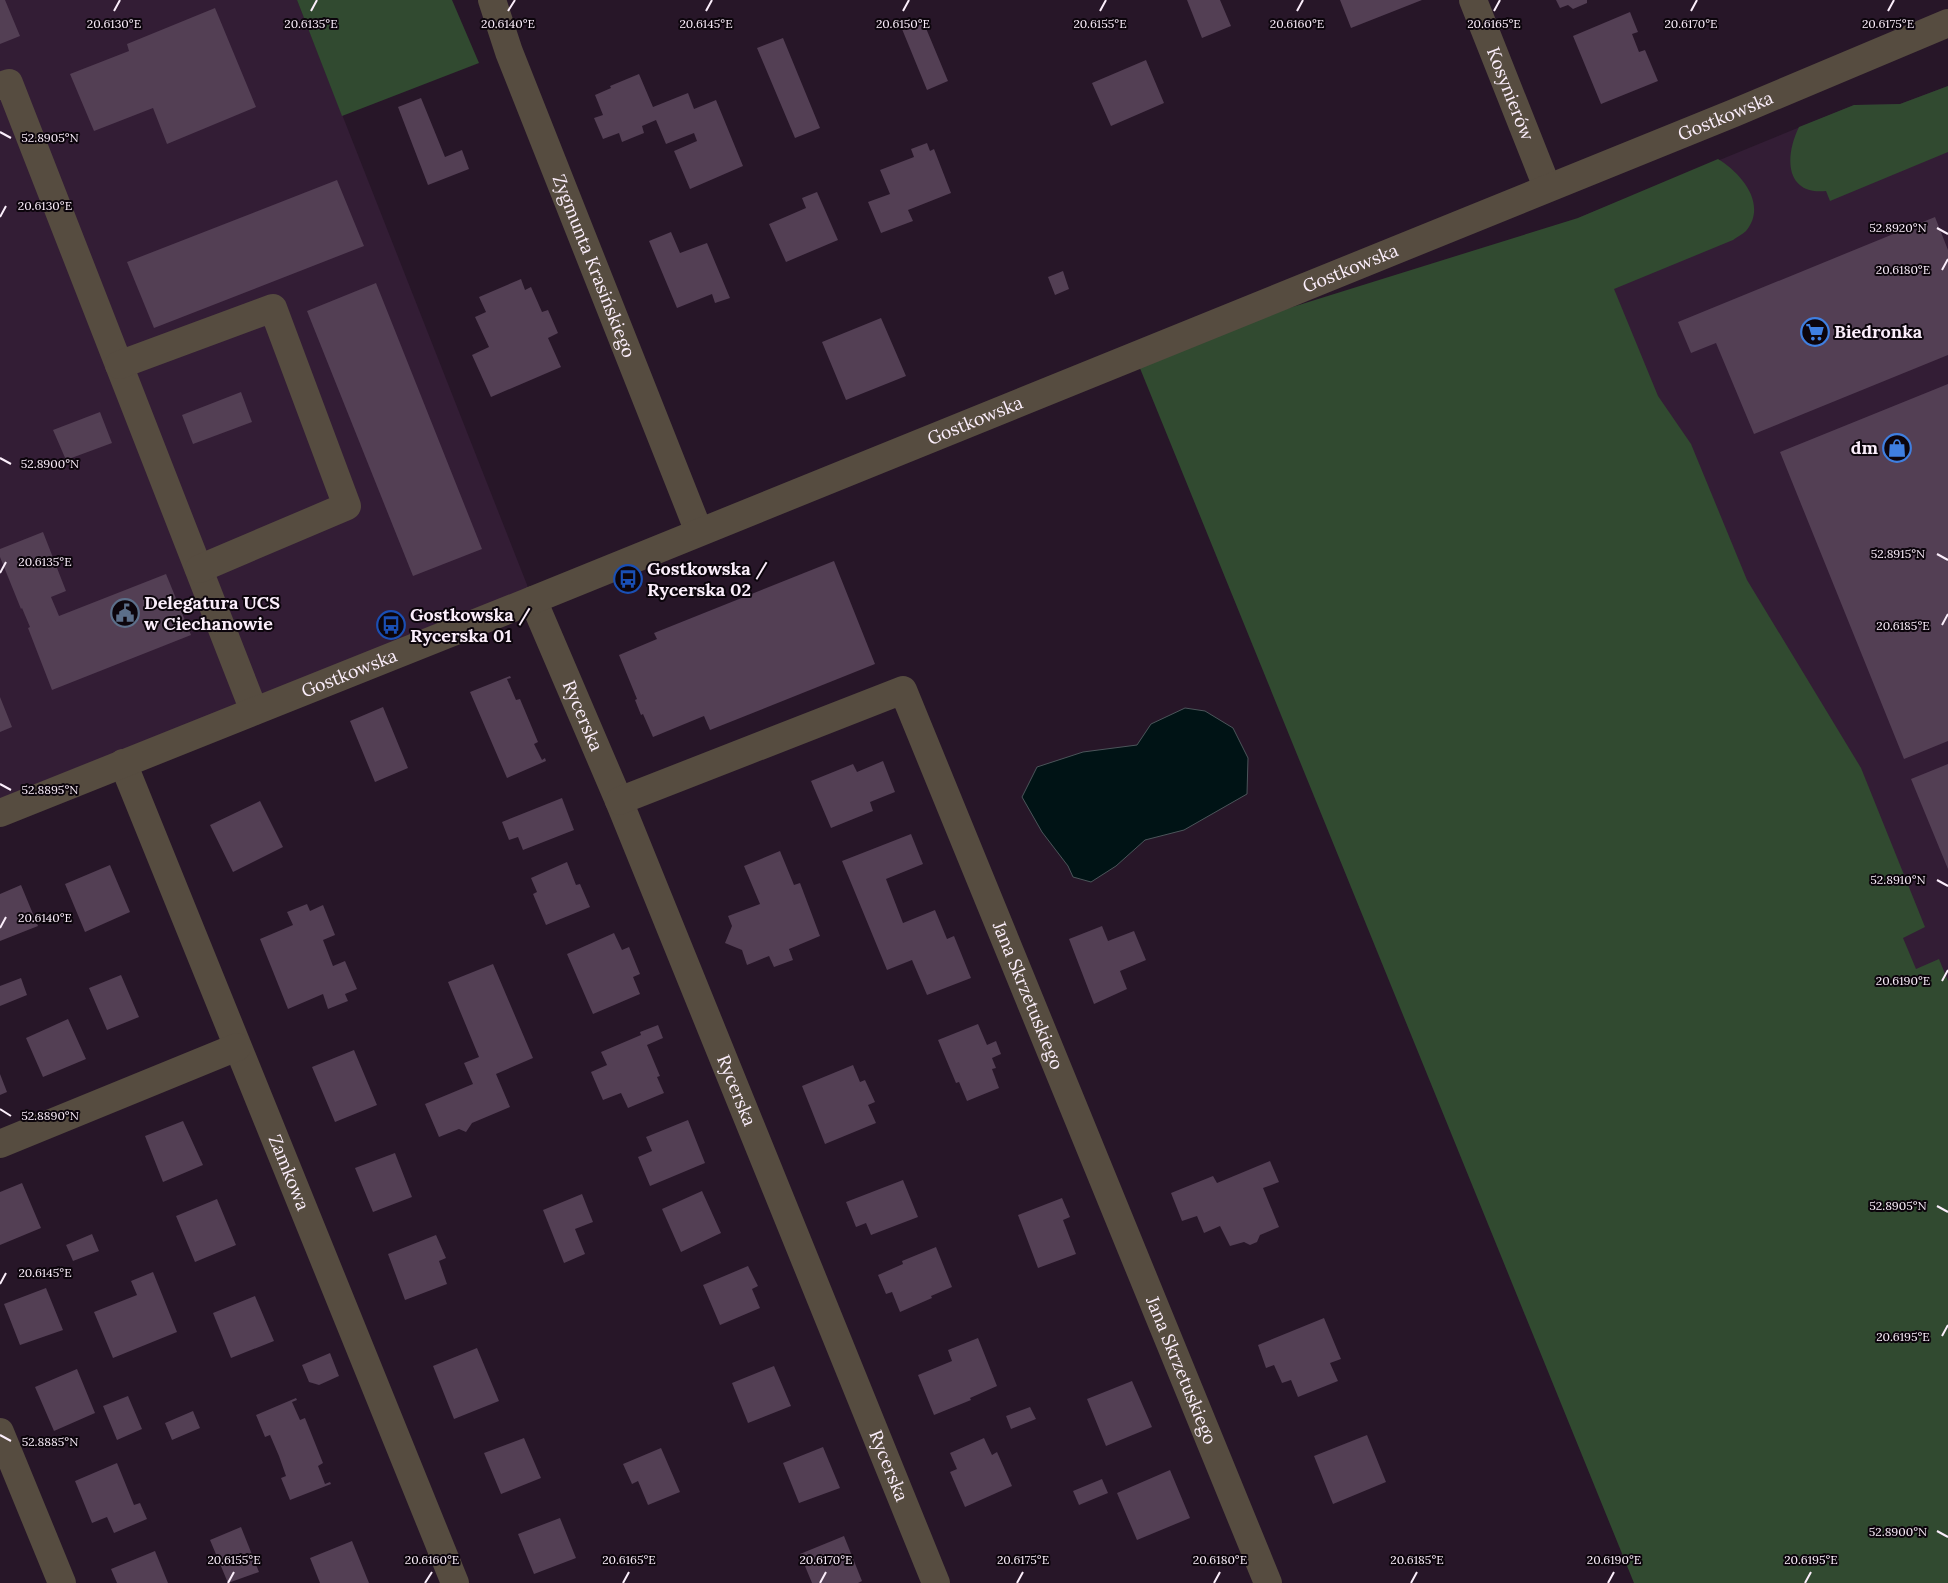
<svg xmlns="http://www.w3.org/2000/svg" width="1948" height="1583" font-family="Lora,serif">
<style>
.built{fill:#331d35}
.green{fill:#314a30}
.water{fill:#001315;stroke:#4b555a}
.building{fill:#533f54}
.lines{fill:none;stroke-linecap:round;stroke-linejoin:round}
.minor{stroke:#564c40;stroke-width:28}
.ticks{fill:none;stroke:#fbeefb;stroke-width:2}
.labels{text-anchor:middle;stroke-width:4;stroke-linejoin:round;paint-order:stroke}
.street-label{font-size:18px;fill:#fbeefb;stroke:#0c050c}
.poi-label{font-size:18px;font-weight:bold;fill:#fbeefb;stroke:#0c050c;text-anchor:start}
.ticks-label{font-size:12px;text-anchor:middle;fill:#fbeefb;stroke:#0c050c;stroke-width:4;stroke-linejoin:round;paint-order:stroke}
</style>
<rect width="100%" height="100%" fill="#271628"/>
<path class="built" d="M0,0H297L533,600L0,813Z
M1948,86V1130L1578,218L1854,105L1900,104Z"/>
<path class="green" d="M297,0H452L479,63L342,116Z
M1948,86V152L1830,201L1826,191C1784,195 1785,155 1799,127L1854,105L1900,104Z
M1718,159C1741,173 1768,204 1746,231C1743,234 1737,237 1733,240L1614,289L1658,396L1691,444L1747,580L1861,768L1925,927L1903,938L1916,969L1939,959L1948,981V1583H1634L1135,356L1578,218Z"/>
<path class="water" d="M1185,708L1205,711L1233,728L1248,758L1247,794L1184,830L1145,840L1116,866L1091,882L1073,877L1068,866L1042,832L1022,797L1037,767L1083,752L1137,745L1151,724Z"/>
<path class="building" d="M0,0H5L20,36L0,44Z
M1187,0H1220L1231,26L1202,38Z
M1340,0H1422L1351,28Z
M1556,0H1587V3L1573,9L1568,5L1560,8Z
M215,8L256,107L167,144L153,108L94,131L70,74L129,51L127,44Z
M1630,12L1638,32L1632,34L1639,52L1645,50L1658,81L1601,104L1573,36Z
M923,21L948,81L927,90L902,29Z
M783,38L820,128L795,138L757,48Z
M1146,60L1164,103L1111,126L1092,83Z
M639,74L653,107L688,93L694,109L716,100L743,166L690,189L674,151L697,141L694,133L666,144L656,120L642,126L644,133L622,142L619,133L603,139L594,118L603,115L595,95L611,88L610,86Z
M421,98L445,157L462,150L469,169L428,185L398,107Z
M927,143L930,151L934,149L951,193L908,210L913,221L881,233L868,202L890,194L880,170L914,157L911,149Z
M337,180L364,246L154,328L127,262Z
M817,192L838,240L786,262L769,224L806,208L802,198Z
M1935,217L1948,250V355L1754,434L1716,343L1691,353L1678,322Z
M671,232L680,253L707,243L730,298L715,303L712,294L677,308L649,241Z
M1063,271L1069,289L1055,295L1048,277Z
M521,279L525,290L531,287L542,312L548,310L558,333L548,338L561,367L491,397L472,355L489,347L475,317L486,312L479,297Z
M376,283L482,549L413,576L307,311Z
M881,318L906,376L846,400L822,342Z
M1948,384V741L1904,759L1780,452Z
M241,392L252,422L193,444L182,415Z
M100,412L112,443L66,460L53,430Z
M43,532L66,591L51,597L59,616L166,574L191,635L52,690L28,628L30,627L22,608L21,609L0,557V549Z
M834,561L875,664L710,730L704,716L653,737L643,714L641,715L635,700L637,699L619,655L657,639L654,633Z
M510,676L511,678L507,679L516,700L520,699L538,742L534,744L542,760L545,758L546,761L507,778L470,692Z
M0,697L12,727L0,732Z
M383,707L408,768L375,782L350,721Z
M883,761L895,792L870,802L873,811L831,828L811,781L853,764L857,772Z
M1948,764V869L1911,779Z
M562,798L574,830L523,850L518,837L509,840L502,822Z
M260,801L283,847L233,872L210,825Z
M911,834L923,864L886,879L903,923L935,910L947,939L954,936L971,978L927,995L912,960L887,970L842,861Z
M780,851L794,885L800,883L820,936L789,949L793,960L774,967L769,956L747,965L742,950L725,943L732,926L728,916L760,904L744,866Z
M567,862L576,885L580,884L590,907L546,925L533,894L537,892L531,878Z
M110,865L130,912L85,932L65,884Z
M21,885L38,926L0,941V894Z
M307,904L310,911L323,905L335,935L323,940L333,966L345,961L357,989L345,994L348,1001L328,1009L323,994L288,1009L260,939L293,925L287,912Z
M1102,926L1108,941L1134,931L1146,960L1120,971L1127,989L1094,1004L1069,939Z
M614,933L622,950L629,947L640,974L633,977L640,994L593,1014L567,954Z
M493,964L533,1058L496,1074L510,1107L472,1123L466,1132L459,1129L439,1137L425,1104L473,1084L464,1063L479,1057L448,982Z
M121,975L139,1017L107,1030L89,988Z
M21,978L27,995L0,1006V986Z
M68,1019L86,1059L43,1077L26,1038Z
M978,1024L987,1045L996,1041L1001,1054L992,1058L996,1068L992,1069L999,1088L967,1101L959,1082L956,1083L938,1040Z
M658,1025L663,1038L647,1045L660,1076L657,1077L664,1093L628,1108L621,1093L603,1100L591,1072L607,1065L601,1052L641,1035L640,1032Z
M354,1050L377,1105L335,1122L312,1067Z
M853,1065L860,1082L865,1080L875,1102L868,1105L876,1123L825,1144L802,1086Z
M0,1074L7,1092L0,1095Z
M688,1120L705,1163L650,1186L638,1157L652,1151L646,1137Z
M183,1121L203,1165L163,1182L145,1136Z
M395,1153L412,1197L373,1212L355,1168Z
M1270,1161L1279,1182L1263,1188L1279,1227L1260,1235L1257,1242L1250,1245L1244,1242L1230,1246L1220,1226L1204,1233L1197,1216L1182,1221L1171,1193L1213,1176L1217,1183Z
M903,1180L918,1217L871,1235L866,1223L856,1227L846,1202Z
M22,1183L41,1228L0,1245V1192Z
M702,1191L721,1233L681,1252L662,1209Z
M582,1194L593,1222L575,1229L585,1254L564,1263L543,1210Z
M1062,1198L1070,1217L1063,1220L1076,1254L1038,1268L1018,1215Z
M217,1199L236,1245L195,1262L176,1216Z
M92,1234L99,1251L73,1261L66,1245Z
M436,1235L446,1258L439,1261L447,1284L405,1300L388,1254Z
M936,1247L952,1287L931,1296L932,1298L900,1312L892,1292L886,1294L878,1275L903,1264L902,1261Z
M748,1266L758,1286L752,1289L760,1308L720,1325L703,1285Z
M153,1272L177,1332L113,1358L94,1312L137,1295L131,1281Z
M46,1288L63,1330L20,1345L4,1304Z
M255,1296L274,1341L231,1358L213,1313Z
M1324,1318L1341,1359L1330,1363L1338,1381L1298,1397L1291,1380L1282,1383L1274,1365L1266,1368L1258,1345Z
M978,1338L997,1386L970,1398L971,1400L934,1415L918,1375L952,1361L948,1350Z
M477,1348L499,1401L454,1419L433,1366Z
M330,1353L339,1376L319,1385L309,1382L302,1365Z
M774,1366L791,1406L748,1423L732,1383Z
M77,1369L95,1413L54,1431L35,1387Z
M1132,1381L1152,1427L1106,1446L1087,1399Z
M128,1396L142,1429L117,1440L103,1406Z
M296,1398L297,1400L292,1402L300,1420L305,1418L323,1463L318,1466L325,1484L330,1482L331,1484L290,1500L281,1478L286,1476L279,1456L270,1435L265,1437L256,1415Z
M1030,1407L1036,1419L1011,1429L1006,1416Z
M193,1411L200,1428L172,1440L165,1423Z
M1367,1435L1386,1482L1333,1504L1314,1456Z
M524,1438L541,1478L501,1494L484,1453Z
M984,1438L992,1455L997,1452L1012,1486L965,1507L950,1472L957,1469L950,1453Z
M823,1447L840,1488L799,1503L783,1463Z
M661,1448L680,1492L648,1505L638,1481L632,1484L623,1464Z
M117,1463L134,1505L140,1503L147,1519L114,1533L107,1517L92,1523L75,1481Z
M1170,1470L1190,1518L1137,1540L1117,1493Z
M1102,1479L1108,1493L1079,1505L1073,1491Z
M560,1518L576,1558L534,1574L518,1534Z
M241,1527L259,1572L228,1583L210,1540Z
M844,1536L862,1581L858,1583H812L800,1554Z
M352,1541L369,1583H320L310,1558Z
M155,1551L168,1583H117L111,1569Z"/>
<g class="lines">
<g class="minor">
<path id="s1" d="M492,0L509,52L699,532"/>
<path id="s2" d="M1473,0L1547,187"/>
<path d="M0,86L9,83L254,711"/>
<path d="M119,365L273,308L347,506L199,569"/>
<path id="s3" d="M533,600L619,801L936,1583"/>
<path id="s4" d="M123,763L455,1583"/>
<path id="s5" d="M619,801L903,690L1268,1583"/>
<path id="s6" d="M0,813L533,600L1734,113L1948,23"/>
<path d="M0,1144L237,1047"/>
<path d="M0,1432L62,1583"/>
</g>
</g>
<path class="ticks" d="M114,11L120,0M311,11L317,0M508,11L515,0M706,11L712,0M903,11L909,0M1100,11L1106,0M1297,11L1303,0M1494,11L1500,0M1691,11L1697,0M1888,11L1894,0M0,132L11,138M0,217L6,206M1937,228L1948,234M1942,270L1948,259M0,458L11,464M1937,554L1948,560M0,573L6,562M1942,625L1948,614M0,784L11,790M1937,880L1948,886M0,928L6,917M1942,981L1948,970M0,1109L11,1116M1937,1206L1948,1212M0,1284L6,1273M1942,1336L1948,1325M0,1435L11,1441M1937,1531L1948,1537M228,1583L234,1572M425,1583L432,1572M623,1583L629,1572M820,1583L826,1572M1017,1583L1023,1572M1214,1583L1220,1572M1411,1583L1417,1572M1608,1583L1614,1572M1805,1583L1811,1572"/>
<defs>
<symbol id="supermarket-ring" viewBox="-11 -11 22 22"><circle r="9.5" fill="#0c050c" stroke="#3f7fe0" stroke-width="1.5"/><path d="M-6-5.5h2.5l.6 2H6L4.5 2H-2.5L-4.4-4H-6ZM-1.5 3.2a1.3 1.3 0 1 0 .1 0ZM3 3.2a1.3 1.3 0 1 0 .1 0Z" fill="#3f7fe0"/></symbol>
<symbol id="shop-ring" viewBox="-11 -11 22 22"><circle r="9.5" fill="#0c050c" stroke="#3f7fe0" stroke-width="1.5"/><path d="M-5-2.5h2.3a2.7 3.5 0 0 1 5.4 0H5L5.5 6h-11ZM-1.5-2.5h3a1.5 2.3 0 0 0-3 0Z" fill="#3f7fe0"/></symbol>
<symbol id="bus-ring" viewBox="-11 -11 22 22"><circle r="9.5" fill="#0c050c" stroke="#1a4fb4" stroke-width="1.5"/><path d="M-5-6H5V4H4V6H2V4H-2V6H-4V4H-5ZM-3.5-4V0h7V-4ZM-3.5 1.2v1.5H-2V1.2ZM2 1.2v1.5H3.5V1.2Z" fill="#1a4fb4"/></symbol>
<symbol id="civic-ring" viewBox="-11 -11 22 22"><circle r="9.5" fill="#0c050c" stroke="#5c6f8a" stroke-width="1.5"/><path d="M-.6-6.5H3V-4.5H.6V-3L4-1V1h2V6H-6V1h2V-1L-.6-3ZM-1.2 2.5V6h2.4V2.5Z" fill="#5c6f8a"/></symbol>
</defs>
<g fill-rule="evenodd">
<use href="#supermarket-ring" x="1799" y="316" width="32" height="32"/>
<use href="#shop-ring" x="1881" y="432" width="32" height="32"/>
<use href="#bus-ring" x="612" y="563" width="32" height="32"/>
<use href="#civic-ring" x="109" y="597" width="32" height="32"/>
<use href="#bus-ring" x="375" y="609" width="32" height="32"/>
</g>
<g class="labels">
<g class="street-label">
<text dy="6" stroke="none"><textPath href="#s2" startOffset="101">Kosynierów</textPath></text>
<text dy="6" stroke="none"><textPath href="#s6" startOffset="1861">Gostkowska</textPath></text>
<text dy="6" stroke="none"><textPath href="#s1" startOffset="285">Zygmunta Krasińskiego</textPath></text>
<text dy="6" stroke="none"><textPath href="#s6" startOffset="1456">Gostkowska</textPath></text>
<text dy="6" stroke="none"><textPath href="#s6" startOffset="1051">Gostkowska</textPath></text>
<text dy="6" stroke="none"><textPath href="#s6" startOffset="376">Gostkowska</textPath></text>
<text dy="6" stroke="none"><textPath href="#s3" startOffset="126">Rycerska</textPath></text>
<text dy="6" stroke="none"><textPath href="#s5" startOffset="635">Jana Skrzetuskiego</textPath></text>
<text dy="6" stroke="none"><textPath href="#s3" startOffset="531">Rycerska</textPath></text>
<text dy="6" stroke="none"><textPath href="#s4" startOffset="442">Zamkowa</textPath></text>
<text dy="6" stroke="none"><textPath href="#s5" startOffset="1040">Jana Skrzetuskiego</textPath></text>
<text dy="6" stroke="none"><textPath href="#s3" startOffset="936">Rycerska</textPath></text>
</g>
<g class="poi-label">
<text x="1834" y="338">Biedronka</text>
<text x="1878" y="454" text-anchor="end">dm</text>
<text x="647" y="575">Gostkowska /<tspan x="647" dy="21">Rycerska 02</tspan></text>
<text x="144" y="609">Delegatura UCS<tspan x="144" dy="21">w Ciechanowie</tspan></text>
<text x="410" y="621">Gostkowska /<tspan x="410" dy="21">Rycerska 01</tspan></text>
</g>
</g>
<g class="ticks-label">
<text x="114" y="28">20.6130°E</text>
<text x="311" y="28">20.6135°E</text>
<text x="508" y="28">20.6140°E</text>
<text x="706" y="28">20.6145°E</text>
<text x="903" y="28">20.6150°E</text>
<text x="1100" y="28">20.6155°E</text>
<text x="1297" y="28">20.6160°E</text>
<text x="1494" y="28">20.6165°E</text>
<text x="1691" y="28">20.6170°E</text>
<text x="1888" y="28">20.6175°E</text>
<text x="50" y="142">52.8905°N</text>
<text x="45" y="210">20.6130°E</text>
<text x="1898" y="232">52.8920°N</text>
<text x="1903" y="274">20.6180°E</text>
<text x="50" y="468">52.8900°N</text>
<text x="1898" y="558">52.8915°N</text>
<text x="45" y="566">20.6135°E</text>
<text x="1903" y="630">20.6185°E</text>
<text x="50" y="794">52.8895°N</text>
<text x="1898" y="884">52.8910°N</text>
<text x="45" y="922">20.6140°E</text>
<text x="1903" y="985">20.6190°E</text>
<text x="50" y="1120">52.8890°N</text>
<text x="1898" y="1210">52.8905°N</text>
<text x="45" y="1277">20.6145°E</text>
<text x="1903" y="1341">20.6195°E</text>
<text x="50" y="1446">52.8885°N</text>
<text x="1898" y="1536">52.8900°N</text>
<text x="234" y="1564">20.6155°E</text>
<text x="432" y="1564">20.6160°E</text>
<text x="629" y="1564">20.6165°E</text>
<text x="826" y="1564">20.6170°E</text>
<text x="1023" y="1564">20.6175°E</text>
<text x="1220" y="1564">20.6180°E</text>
<text x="1417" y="1564">20.6185°E</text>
<text x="1614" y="1564">20.6190°E</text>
<text x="1811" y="1564">20.6195°E</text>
</g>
</svg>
